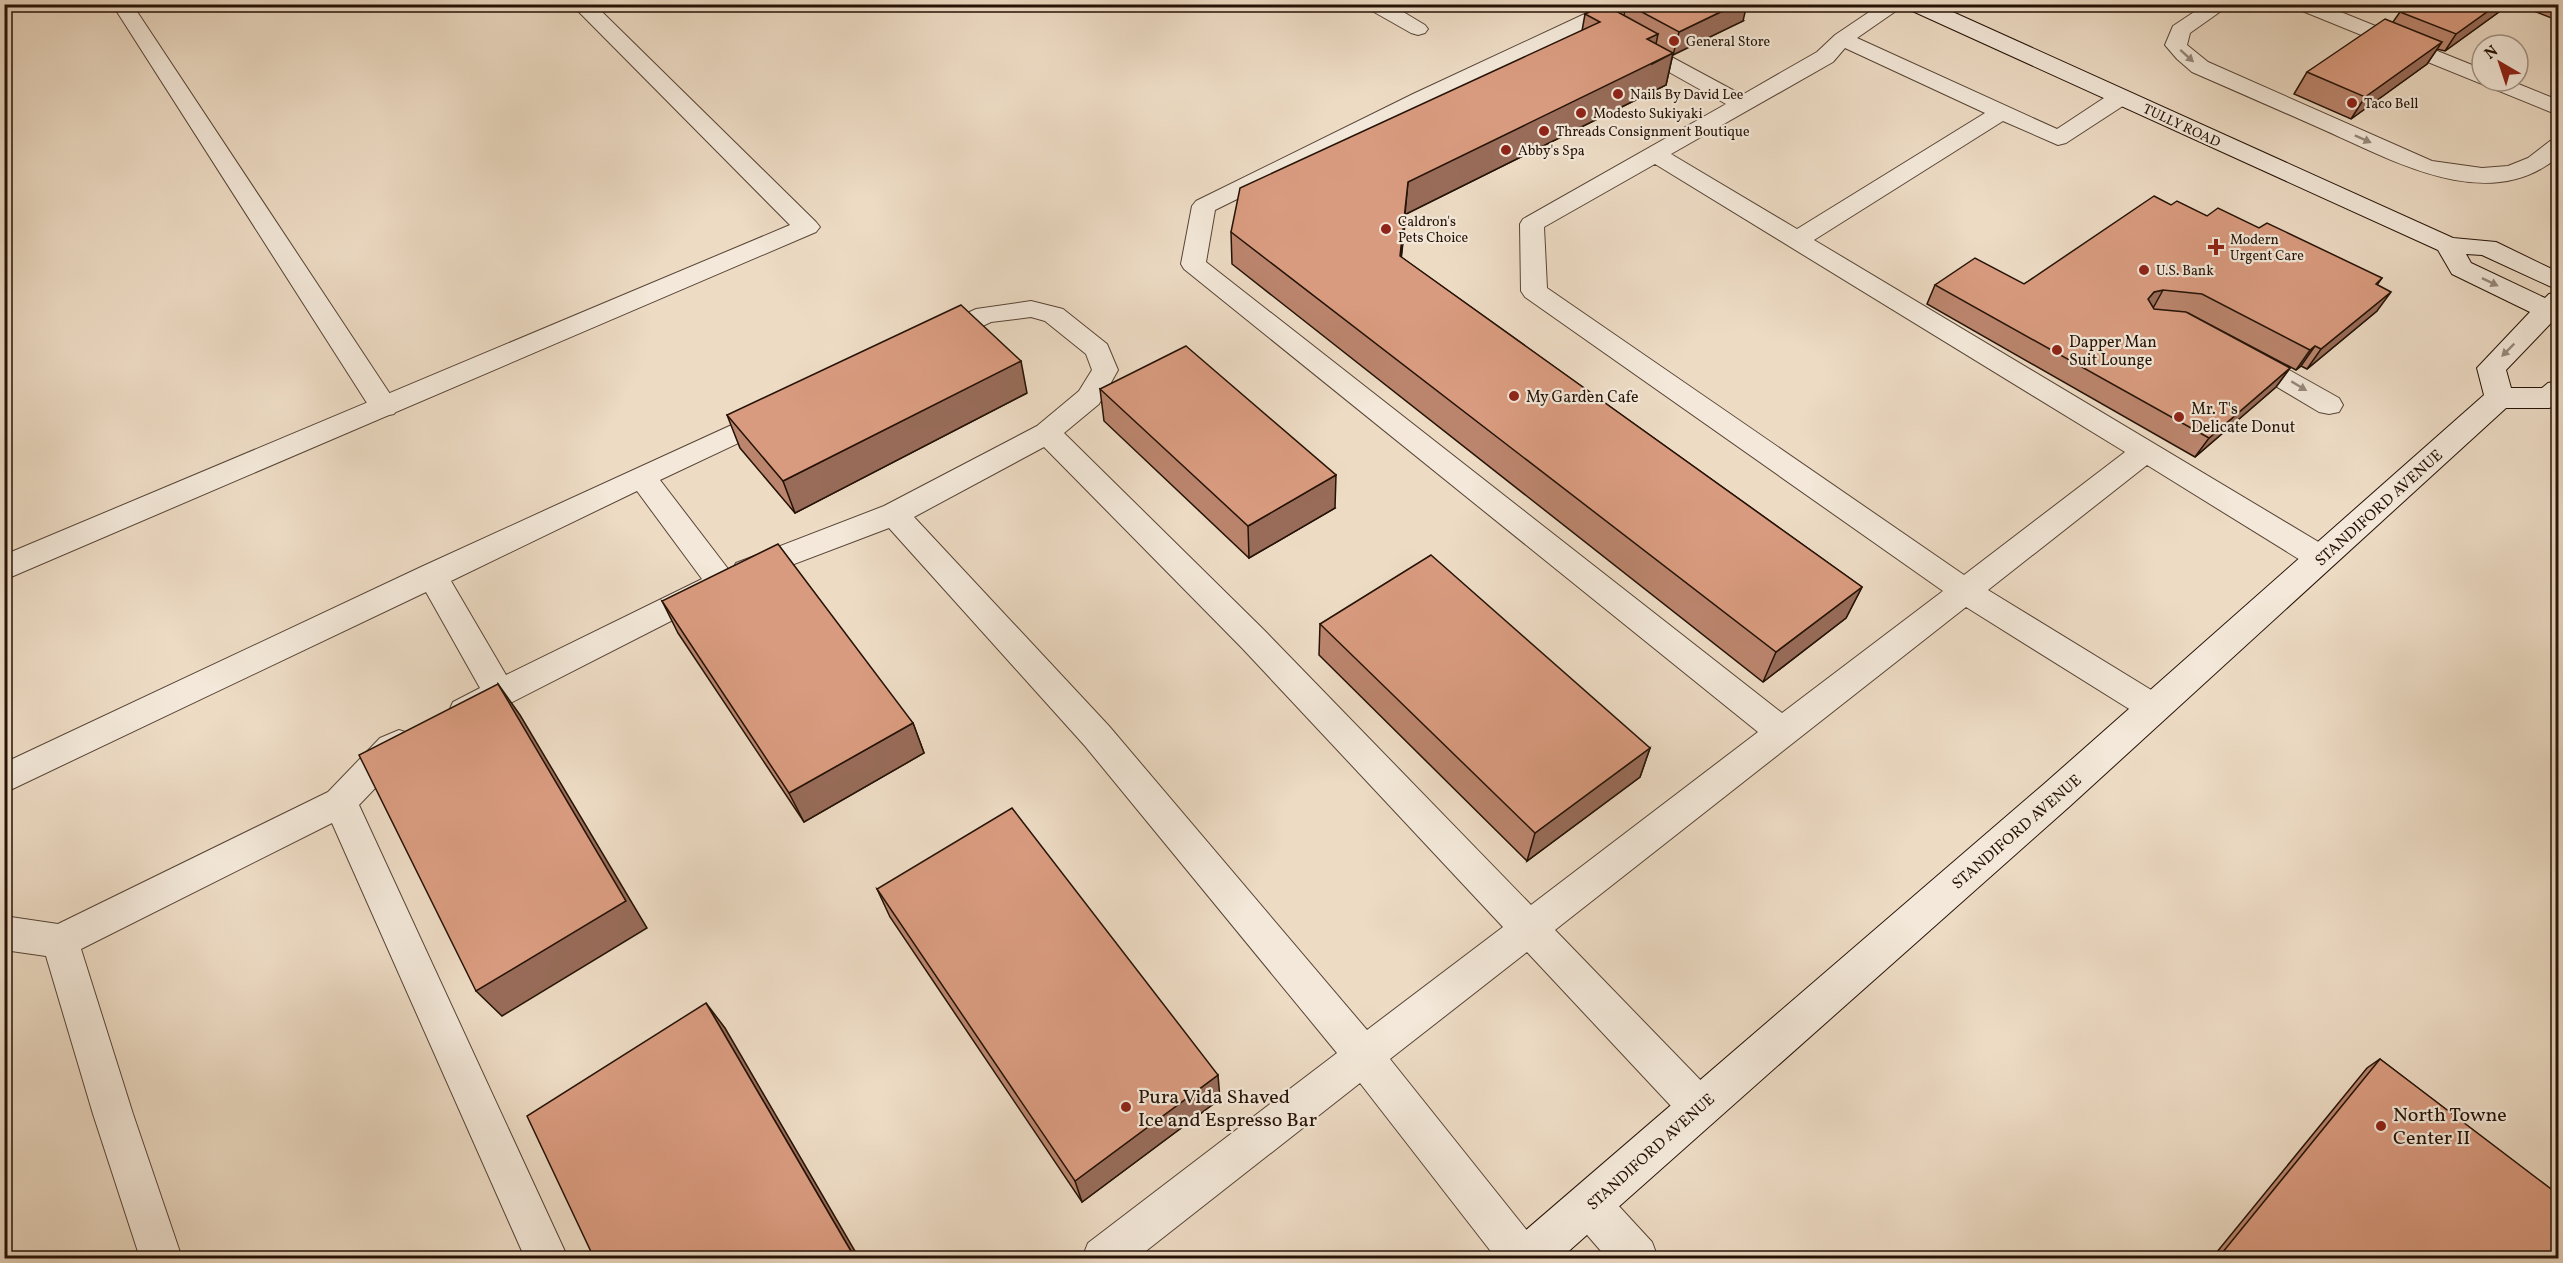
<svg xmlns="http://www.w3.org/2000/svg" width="2563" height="1263" font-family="Vollkorn,serif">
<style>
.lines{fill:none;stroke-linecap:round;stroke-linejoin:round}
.lane-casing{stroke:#574436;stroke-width:2}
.street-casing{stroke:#574436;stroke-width:2}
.secondary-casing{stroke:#251206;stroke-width:2}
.lane{fill:#f3e8d9;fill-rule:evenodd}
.street{fill:#f3e8d9;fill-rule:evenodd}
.secondary{fill:#f3e8d9;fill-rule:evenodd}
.wall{fill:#bb856d;stroke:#251206;stroke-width:1.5}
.shaded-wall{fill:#986c59;stroke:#251206;stroke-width:1.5}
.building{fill:#d99b7f;stroke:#251206;stroke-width:1.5}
.oneway{fill:#96887a}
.poi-dot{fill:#8f2418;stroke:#f3e8d9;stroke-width:2}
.labels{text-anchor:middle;stroke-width:4.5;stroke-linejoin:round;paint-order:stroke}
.far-poi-label{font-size:14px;fill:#251206;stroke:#f3e8d9;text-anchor:start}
.far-street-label{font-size:14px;fill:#251206;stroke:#f3e8d9}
.poi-label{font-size:16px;fill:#251206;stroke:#f3e8d9;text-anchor:start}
.street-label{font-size:16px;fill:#251206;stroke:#f3e8d9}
.near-poi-label{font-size:20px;fill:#251206;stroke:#f3e8d9;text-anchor:start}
</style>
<rect width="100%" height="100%" fill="#eddbc4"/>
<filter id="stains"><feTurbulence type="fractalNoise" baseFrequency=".00333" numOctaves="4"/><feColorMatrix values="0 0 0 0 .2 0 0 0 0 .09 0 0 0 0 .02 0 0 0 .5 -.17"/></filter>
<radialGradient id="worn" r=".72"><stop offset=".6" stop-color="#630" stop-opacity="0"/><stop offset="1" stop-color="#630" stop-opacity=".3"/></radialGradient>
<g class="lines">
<defs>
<path id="lane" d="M112,4H132L394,400L398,407L394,414L384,416L374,414Z
M1364,4H1390L1425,25L1428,29L1425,33L1418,35L1411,33L1367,8Z
M1606,4H1634L1631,8L1429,104L1215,210L1206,262L1782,713L1943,591L1525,297L1521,291L1520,224L1523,219L1726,104L1626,48L1623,44L1626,40L1633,38L1640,40L1742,95L1817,52L1835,35L1881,4H1906L1857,38L2057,129L2113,92L2121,90L2129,92L2132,97L2129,102L2066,143L2058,145L2003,121L1814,240L2332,550L2336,558L2332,566L2321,569L2310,566L2147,465L1988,590L2166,699L2170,708L2166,717L2154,721L2142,717L1966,607L1555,930L1713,1093L1719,1107L1713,1121L1699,1127L1685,1121L1527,952L1390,1059L1537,1243L1543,1258H1496L1360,1083L1137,1258H1082L1088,1243L1337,1053L1085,746L889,528L747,582L736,579L732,571L736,563L884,506L1037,426L1079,391L1092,370L1086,354L1045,321L1031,317L991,322L947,343L938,345L929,343L925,337L929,331L976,309L1031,301L1063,309L1107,344L1118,370L1099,404L1064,433L1264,630L1531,905L1758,732L1184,269L1181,264L1192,206L1196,201L1413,94ZM1845,48L1985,113L1797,229L1671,154L1833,62ZM1655,164L2125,452L1964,575L1547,288L1544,227ZM1044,447L1242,648L1503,927L1367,1030L1109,726L914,517Z
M2206,4H2231L2190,33L2187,45L2208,62L2432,161L2482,168L2508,166L2528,158L2550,141L2558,139V157C2488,216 2392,160 2322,129C2279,110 2236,91 2192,72L2177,59L2165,45L2173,26Z
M2292,4H2321L2482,69V81H2511L2558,100V115L2295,8Z
M2246,348L2255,351L2339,398L2343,405L2339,412L2329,414L2319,412L2237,363L2233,357L2237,351Z
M771,407L781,409L785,416L781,423L660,480L732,574L736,582L732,590L719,593L716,598L477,720L465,724L453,720L449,711L453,702L480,688L426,592L4,793V763L421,567ZM637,491L702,579L506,675L451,581Z
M399,730L411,734L416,744L411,754L404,758L359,805L568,1258H525L332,823L81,949L133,1114L182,1258H140L93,1114L46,956L4,950V916L58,924L328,792L380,738Z"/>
<path id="street" d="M571,4H594L816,222L820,227L816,232L4,580V555L790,225Z
M1590,1184L1605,1191L1652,1242L1658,1258H1607L1575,1221L1568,1206L1575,1191Z"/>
<path id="secondary" d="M1906,4H1935L2453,238L2496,242L2558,272V290L2482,255L2466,254L2471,263L2545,298L2549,294L2558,292V323L2552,322L2506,370L2511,388H2542L2548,383L2558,381V405L2549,408H2506L2070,806L1561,1258H1506L1512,1242L2044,784L2484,395L2477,368L2530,312L2452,274L2438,250L1908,9Z"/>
</defs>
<use href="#lane" class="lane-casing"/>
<use href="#street" class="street-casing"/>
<use href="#secondary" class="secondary-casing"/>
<use href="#lane" class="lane"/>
<use href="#street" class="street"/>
<use href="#secondary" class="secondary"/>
</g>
<path class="wall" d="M1626,4L1743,21L1673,54L1666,85L1406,214L1401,257L1862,587L1846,618L1763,682L1232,264L1231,232L1582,31L1585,14L1624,15Z
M2510,4L2445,51L2437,49L2427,64L2351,119L2294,94L2307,72L2393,22L2400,12Z
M2516,4H2559V21Z
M2171,205L2207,216L2259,228L2382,278L2377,285V311L2307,369L2301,366L2296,370L2188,313L2290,368L2276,387L2195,457L1927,304L1935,285L2024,284Z
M1100,389L1335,508L1249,558L1104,421Z
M1027,393L795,513L740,448L727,415Z
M662,601L913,723L924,753L804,822L678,633Z
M1320,624L1650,748L1640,777L1527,861L1319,655Z
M877,889L1220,1099L1082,1202L890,917Z
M2380,1059L2553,1191L2559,1183V1258H2212L2367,1068Z"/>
<path class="shaded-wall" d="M1737,4H1747L1743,21L1673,55L1679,32Z
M2498,4H2510L2445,51L2456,34Z
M1658,34L1652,64L1673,53L1666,85L1406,214L1398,289L1408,182L1647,39Z
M2442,42L2427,64L2351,119L2365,97Z
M2163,290L2152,310L2148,299L2154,292Z
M2391,292L2377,311L2307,369L2321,349Z
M2315,346L2301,366L2296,370L2310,350Z
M1021,361L1027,393L795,513L783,481Z
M2290,368L2276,387L2195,457L2209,438Z
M1336,475L1335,508L1249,558L1248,526Z
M1862,587L1846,618L1763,682L1776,652Z
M498,684L520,715L647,928L502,1016L476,991Z
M913,723L924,753L804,822L789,793Z
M1650,748L1640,777L1527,861L1535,833Z
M706,1003L725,1028L859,1258H855Z
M1218,1075L1220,1099L1082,1202L1075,1181Z"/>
<path class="building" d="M1627,4H1737L1679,32Z
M2410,4H2498L2456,34L2400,12Z
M1605,5L1658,34L1647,39L1673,53L1408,182L1400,256L1862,587L1776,652L1231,232L1240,188L1600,22L1585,14Z
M2385,19L2442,42L2365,97L2307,72Z
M2154,196L2171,205L2177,201L2207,216L2218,208L2259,228L2267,223L2382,278L2376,284L2391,292L2321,349L2315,346L2310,350L2202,294L2163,290L2154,292L2148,299L2154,309L2186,312L2290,368L2209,438L1935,285L1975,258L2024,284Z
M961,305L1021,361L783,481L727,415Z
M1186,346L1336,475L1248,526L1100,389Z
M778,544L913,723L789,793L662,601Z
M1431,555L1650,748L1535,833L1320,624Z
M498,684L626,901L476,991L359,755Z
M1012,808L1218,1075L1075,1181L877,889Z
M706,1003L855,1258H594L527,1116Z
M2380,1059L2559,1195V1258H2218Z"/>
<defs><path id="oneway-solid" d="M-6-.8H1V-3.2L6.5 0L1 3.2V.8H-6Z" transform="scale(1.5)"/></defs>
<g class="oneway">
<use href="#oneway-solid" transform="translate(2187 56) rotate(42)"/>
<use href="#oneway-solid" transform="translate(2363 139) rotate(24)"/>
<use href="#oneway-solid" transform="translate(2490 282) rotate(26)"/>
<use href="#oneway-solid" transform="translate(2508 350) rotate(135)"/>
<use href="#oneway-solid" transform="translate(2299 386) rotate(31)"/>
</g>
<g class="poi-dot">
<circle cx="1674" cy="41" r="6"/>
<circle cx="1618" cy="94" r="6"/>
<circle cx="2352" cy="103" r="6"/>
<circle cx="1581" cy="113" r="6"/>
<circle cx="1544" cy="131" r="6"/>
<circle cx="1506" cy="150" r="6"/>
<circle cx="1386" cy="229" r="6"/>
<path d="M2213 238h6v6h6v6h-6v6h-6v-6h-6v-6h6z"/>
<circle cx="2144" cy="270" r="6"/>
<circle cx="2057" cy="350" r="6"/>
<circle cx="1514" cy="396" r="6"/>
<circle cx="2179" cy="417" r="6"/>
<circle cx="1126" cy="1107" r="6"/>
<circle cx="2381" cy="1126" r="6"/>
</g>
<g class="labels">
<g class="far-poi-label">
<text x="1686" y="46">General Store</text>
<text x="1630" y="99">Nails By David Lee</text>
<text x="2364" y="108">Taco Bell</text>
<text x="1593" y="118">Modesto Sukiyaki</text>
<text x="1556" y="136">Threads Consignment Boutique</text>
<text x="1518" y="155">Abby's Spa</text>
<text x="1398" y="226">Caldron's<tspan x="1398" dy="16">Pets Choice</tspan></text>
<text x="2230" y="244">Modern<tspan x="2230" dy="16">Urgent Care</tspan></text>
<text x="2156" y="275">U.S. Bank</text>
</g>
<g class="far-street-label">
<text transform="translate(2182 125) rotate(25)" y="5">TULLY ROAD</text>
</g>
<g class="poi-label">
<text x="2069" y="347">Dapper Man<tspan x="2069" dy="18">Suit Lounge</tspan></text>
<text x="1526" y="402">My Garden Cafe</text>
<text x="2191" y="414">Mr. T's<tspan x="2191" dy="18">Delicate Donut</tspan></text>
</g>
<g class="street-label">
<text transform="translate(2378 507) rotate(-42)" y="6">STANDIFORD AVENUE</text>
<text transform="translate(2016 831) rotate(-41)" y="6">STANDIFORD AVENUE</text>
<text transform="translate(1650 1151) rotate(-42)" y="6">STANDIFORD AVENUE</text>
</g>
<g class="near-poi-label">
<text x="1138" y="1103">Pura Vida Shaved<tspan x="1138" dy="23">Ice and Espresso Bar</tspan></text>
<text x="2393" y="1121">North Towne<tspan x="2393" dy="23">Center II</tspan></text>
</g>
</g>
<rect width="2563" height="1263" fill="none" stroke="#eddbc4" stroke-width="24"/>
<rect x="6" y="6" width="2551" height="1251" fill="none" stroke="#251206" stroke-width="3"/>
<rect x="12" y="12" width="2539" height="1239" fill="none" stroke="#251206" stroke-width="1.5"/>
<g transform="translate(2500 63) rotate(321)"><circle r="28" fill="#f3e8d9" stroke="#a19285" stroke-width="1.5"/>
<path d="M0-4.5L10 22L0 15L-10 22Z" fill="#8f2418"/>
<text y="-9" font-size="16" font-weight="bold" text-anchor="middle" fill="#251206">N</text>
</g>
<rect width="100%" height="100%" filter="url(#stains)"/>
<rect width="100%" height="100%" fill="url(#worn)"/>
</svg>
